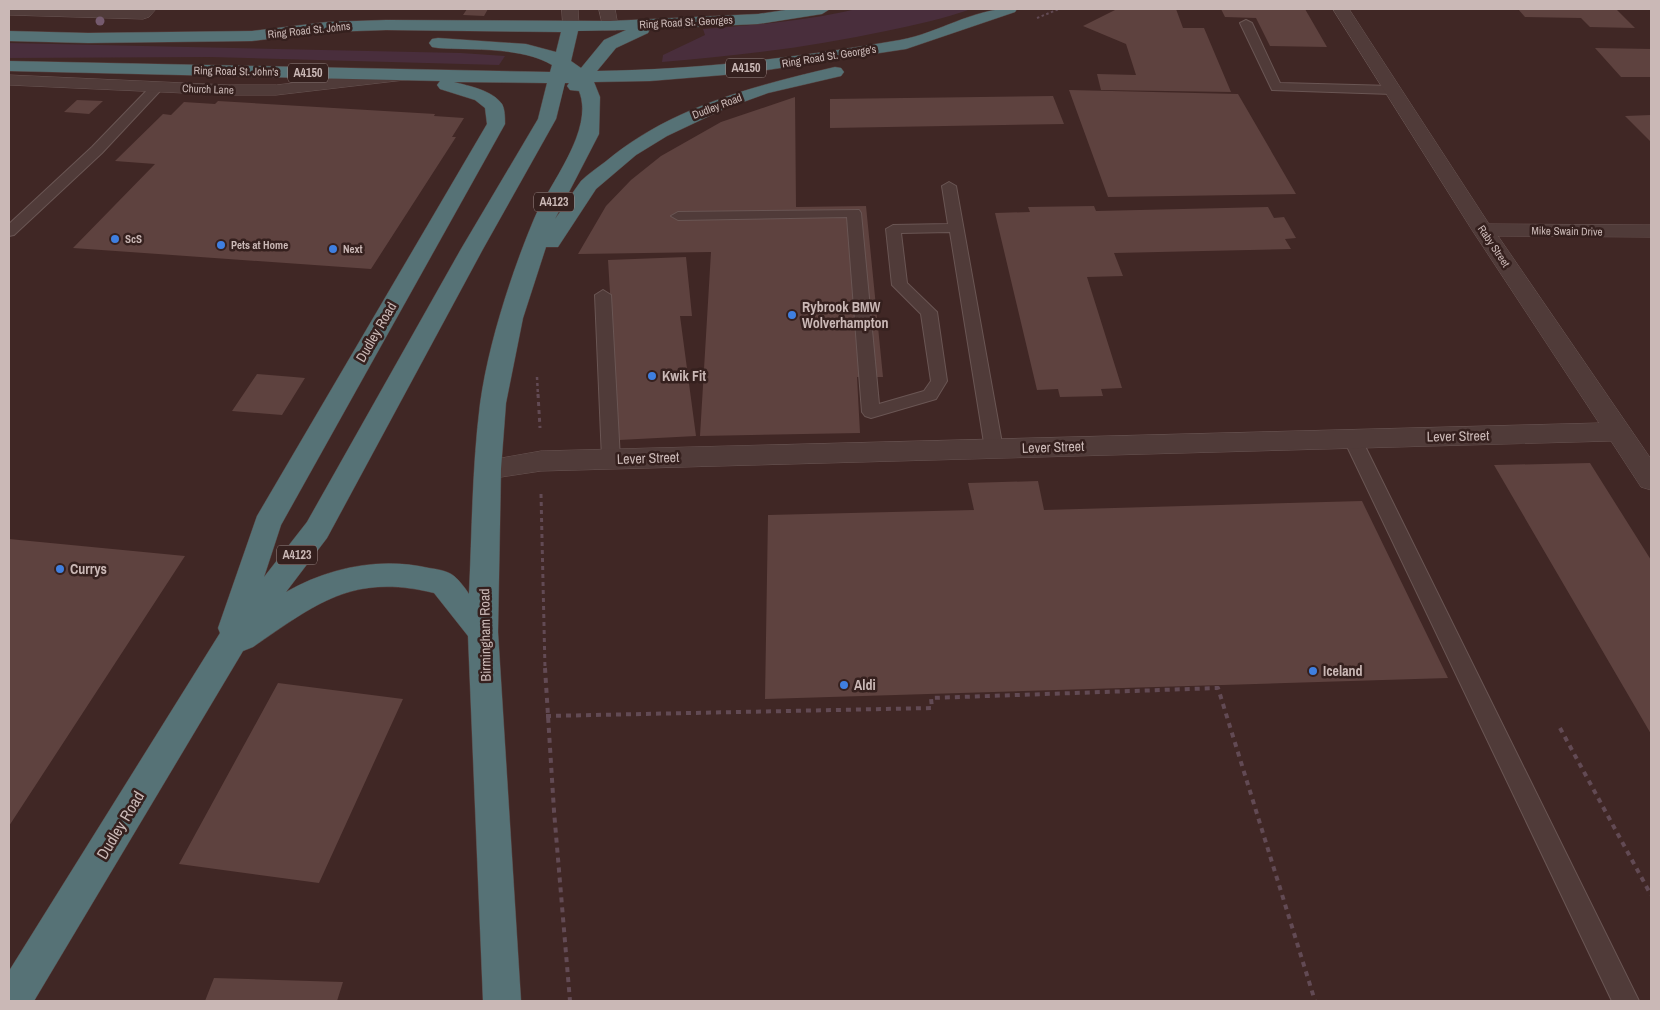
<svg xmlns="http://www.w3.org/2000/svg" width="1660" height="1010" font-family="'Archivo Narrow',sans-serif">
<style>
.green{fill:#492e3c}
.building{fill:#5e423f}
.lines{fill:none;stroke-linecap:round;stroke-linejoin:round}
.lane-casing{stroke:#6a5654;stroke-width:2}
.street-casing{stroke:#6a5654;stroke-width:1}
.highway-casing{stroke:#574341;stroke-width:1}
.path-far3{stroke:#624a54;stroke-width:2;stroke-dasharray:2.5 2.5;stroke-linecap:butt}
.path-far2{stroke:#624a54;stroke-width:2.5;stroke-dasharray:3 3;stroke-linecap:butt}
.path-far1{stroke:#624a54;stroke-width:3;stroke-dasharray:4 4;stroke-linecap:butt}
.path{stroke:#624a54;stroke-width:4;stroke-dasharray:5 5;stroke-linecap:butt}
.lane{fill:#503b39;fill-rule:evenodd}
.street{fill:#503b39;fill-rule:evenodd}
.highway{fill:#567276;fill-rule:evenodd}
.tree{fill:#755a6e}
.shop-dot{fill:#3f7fe0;stroke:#35201e;stroke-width:2}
.labels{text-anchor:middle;stroke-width:5;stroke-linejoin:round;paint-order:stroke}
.far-street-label{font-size:11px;fill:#cab8b6;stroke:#35201e}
.far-poi-label{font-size:11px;font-weight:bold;fill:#cab8b6;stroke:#35201e;text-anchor:start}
.shield{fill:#35201e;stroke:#9d8a88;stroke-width:1}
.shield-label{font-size:12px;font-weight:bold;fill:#cab8b6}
.poi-label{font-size:14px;font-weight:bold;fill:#cab8b6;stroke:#35201e;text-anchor:start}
.street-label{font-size:14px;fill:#cab8b6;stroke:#35201e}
.near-street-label{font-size:16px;fill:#cab8b6;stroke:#35201e}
</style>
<rect width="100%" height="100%" fill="#402725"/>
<path class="green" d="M856,9H971C944,19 914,25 886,31C811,47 738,56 662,62L663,55L705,35L703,29C755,25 806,21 856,9Z
M9,43L461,53L505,56L499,65L211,57L9,58Z"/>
<path class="building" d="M467,9H488L484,16L463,15Z
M1117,9H1176L1183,28H1204L1231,92L1101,90L1097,74L1136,75L1126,44L1083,26Z
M1221,9H1305L1327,47L1270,46L1256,18L1225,17Z
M1518,9H1616L1635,28L1590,27L1581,18L1525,17Z
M1595,48L1651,49V77H1621Z
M1069,90L1238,94L1296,194L1108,197Z
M1053,96L1064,124L830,128V99Z
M795,97L796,207L866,206L883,377H857L860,433L700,436L711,252L578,254L606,206L631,180L661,156L721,122Z
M77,100L103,101L89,114L64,112Z
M218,101L435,114L434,116L464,118L452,137H456L371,269L73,248L155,164L115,161L163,114L171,115L184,102L215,104Z
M1651,115V142L1625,116Z
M1094,206L1096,211L1268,207L1274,218L1284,217L1296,238L1285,239L1291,249L1114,253L1123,276L1087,277L1122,388L1101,389L1103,396L1060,397L1058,389L1037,390L995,213L1030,212L1028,207Z
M686,257L692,316H680L696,436L619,440L608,260Z
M257,374L294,377L305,378L282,415L232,411Z
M1590,463L1651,560V734L1494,465Z
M1038,481L1044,510L1362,501L1448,678L765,699L768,515L974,510L968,483Z
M9,539L185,556L9,826Z
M278,683L403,699L319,883L179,864Z
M214,978L343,982L337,1001H205Z"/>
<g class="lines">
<defs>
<path id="lane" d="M1246,20L1252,23L1280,83L1392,86L1398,90L1392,94L1272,90L1240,23Z
M156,84L160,85L162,88L160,91L102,153L14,235L9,236V224L92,147L152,85Z
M949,182L956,186L1003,449L1000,454L994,456L988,454L985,449L950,232L901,233L907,283L937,312L947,381L936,399L871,418L865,416L862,412L847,217L678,220L671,216L678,212L859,210L861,213L879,404L924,391L931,381L921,314L892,285L886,229L893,225L948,224L942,186Z
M603,290L611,295L620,459L617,464L611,466L605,464L602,459L595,295Z
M1352,432L1358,433L1361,438L1639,1001H1612L1343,438L1346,433Z"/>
<path id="street" d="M9,9H156L149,17L143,19L9,15Z
M562,9H578L579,26L577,30H565L563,26Z
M599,9H615L618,26L616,30H604Z
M1333,9H1349L1489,224L1651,225V237L1498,236L1651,459V490L1641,487L1611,441L541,471L488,479L479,476L475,469L479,462L541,451L1599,423L1472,230Z
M407,70L413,71L416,75L413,79L276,95H228L9,85V75L228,85H276Z"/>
<path id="highway" d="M792,9H830L822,14L758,24L650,29L648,33L616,48L597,71C699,70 800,57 900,40C940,33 976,6 1017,9L1015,12L906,49L748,73L650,81L594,82L600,97L599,134L555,219C564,207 572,193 581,181C588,174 597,168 605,162C670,107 754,86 835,67L841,68L844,72L841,76L768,93L724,109L667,136L636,155L596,189L558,247H546L523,318L506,403L501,469L498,632L521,1001H483L468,636L434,593C352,573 316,604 253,647L243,651L34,1001H9V971L220,633L218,628L257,516L487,124L485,108L475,100L440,89L437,85L440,81L9,71V61L550,72L552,65C523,47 472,50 438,48L432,47L429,43L432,39L438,38L526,44L556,52L561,32L386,30L327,32L252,41L88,43L9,41V31L88,33L252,31L327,22L386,20L610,21L758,14ZM626,30L604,40L581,68L571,61L578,31ZM454,82L547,83L538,119L461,249L307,522L264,577L281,525L505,124C505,118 505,109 502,104C492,90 469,86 454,82ZM565,83H569L567,86L570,90L579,91C595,130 549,184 534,219C511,274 488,345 480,404C472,467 472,531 469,594C465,588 460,581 454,576C448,571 437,569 429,568C380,557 330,567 286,592L327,538L483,249L556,119Z"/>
</defs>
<use href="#lane" class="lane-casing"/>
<use href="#street" class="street-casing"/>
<use href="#highway" class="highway-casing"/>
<path class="path-far3" d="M1037,18L1059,9"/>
<path class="path-far2" d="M537,377L538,396"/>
<path class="path-far1" d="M538,394L540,428
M541,494L545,669"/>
<path class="path" d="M545,668L554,811L570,1001
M546,716L932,708L931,698L1218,688L1315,1001
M1560,728L1651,895"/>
<use href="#lane" class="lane"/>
<use href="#street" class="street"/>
<use href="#highway" class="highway"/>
</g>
<circle class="tree" cx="100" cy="21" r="4.5"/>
<g class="shop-dot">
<circle cx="115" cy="239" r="5"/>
<circle cx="221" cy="245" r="5"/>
<circle cx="333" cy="249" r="5"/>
<circle cx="792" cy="315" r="5"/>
<circle cx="652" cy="376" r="5"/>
<circle cx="60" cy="569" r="5"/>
<circle cx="1313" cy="671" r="5"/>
<circle cx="844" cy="685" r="5"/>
</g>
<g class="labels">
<g class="far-street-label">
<text transform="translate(686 22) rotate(-3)" y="4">Ring Road St. Georges</text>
<text transform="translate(309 30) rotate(-6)" y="4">Ring Road St. Johns</text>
<text transform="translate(829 56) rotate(-9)" y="4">Ring Road St. George's</text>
<text transform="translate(236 71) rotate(1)" y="4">Ring Road St. John's</text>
<text transform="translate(208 89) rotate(2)" y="4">Church Lane</text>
<text transform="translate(717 106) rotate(-21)" y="4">Dudley Road</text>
<text transform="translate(1567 231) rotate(1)" y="4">Mike Swain Drive</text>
<text transform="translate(1494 246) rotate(56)" y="4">Raby Street</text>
</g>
<g class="far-poi-label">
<text x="125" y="243">ScS</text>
<text x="231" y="249">Pets at Home</text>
<text x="343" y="253">Next</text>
</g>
<g class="shield">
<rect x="726" y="58.5" width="40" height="19" rx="4"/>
<rect x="288" y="63.5" width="40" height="19" rx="4"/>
<rect x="534" y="192.5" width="40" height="19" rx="4"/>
<rect x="277" y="545.5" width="40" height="19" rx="4"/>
</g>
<g class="shield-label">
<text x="746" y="72">A4150</text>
<text x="308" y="77">A4150</text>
<text x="554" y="206">A4123</text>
<text x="297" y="559">A4123</text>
</g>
<g class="poi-label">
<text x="802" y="312">Rybrook BMW<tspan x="802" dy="16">Wolverhampton</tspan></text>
<text x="662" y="381">Kwik Fit</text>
<text x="70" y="574">Currys</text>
<text x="1323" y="676">Iceland</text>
<text x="854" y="690">Aldi</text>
</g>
<g class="street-label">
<text transform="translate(376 332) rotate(-60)" y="5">Dudley Road</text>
<text transform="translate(1458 436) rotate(-1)" y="5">Lever Street</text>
<text transform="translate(1053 447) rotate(-2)" y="5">Lever Street</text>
<text transform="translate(648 458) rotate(-2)" y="5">Lever Street</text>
<text transform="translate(485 635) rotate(-91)" y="5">Birmingham Road</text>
</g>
<g class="near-street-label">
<text transform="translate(120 825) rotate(-59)" y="6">Dudley Road</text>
</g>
</g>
<rect width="1660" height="1010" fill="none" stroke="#cab8b6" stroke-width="20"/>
</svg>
